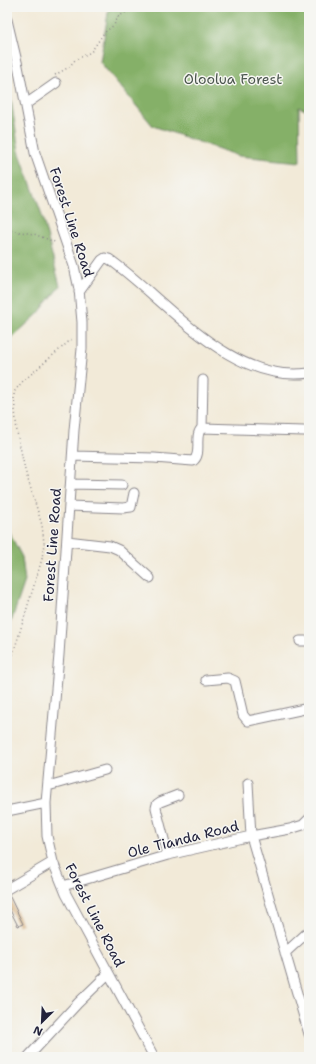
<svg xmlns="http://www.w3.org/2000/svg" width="316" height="1064" font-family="'Shantell Sans',sans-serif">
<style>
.forest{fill:#85b067;stroke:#546951}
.building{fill:#d0a46b}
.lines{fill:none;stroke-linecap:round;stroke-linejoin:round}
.minor-casing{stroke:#8a868a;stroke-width:11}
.path{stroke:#8a868a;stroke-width:1.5;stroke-dasharray:1 3;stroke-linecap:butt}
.minor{stroke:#fff;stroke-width:9}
.labels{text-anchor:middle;stroke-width:3;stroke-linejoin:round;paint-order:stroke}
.park-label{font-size:14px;fill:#4a554d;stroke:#f6f6f2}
.street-label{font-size:14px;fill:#22223b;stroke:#f6f6f2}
</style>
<rect width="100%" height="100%" fill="#f6f6f2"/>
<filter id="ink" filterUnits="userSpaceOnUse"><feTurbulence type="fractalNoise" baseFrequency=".025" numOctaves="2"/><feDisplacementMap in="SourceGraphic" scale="8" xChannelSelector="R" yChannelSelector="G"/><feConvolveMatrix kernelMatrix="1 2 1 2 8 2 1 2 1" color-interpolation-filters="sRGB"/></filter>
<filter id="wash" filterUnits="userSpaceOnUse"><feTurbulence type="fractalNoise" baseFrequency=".012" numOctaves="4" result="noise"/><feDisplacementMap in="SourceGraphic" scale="16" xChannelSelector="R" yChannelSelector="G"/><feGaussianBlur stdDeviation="0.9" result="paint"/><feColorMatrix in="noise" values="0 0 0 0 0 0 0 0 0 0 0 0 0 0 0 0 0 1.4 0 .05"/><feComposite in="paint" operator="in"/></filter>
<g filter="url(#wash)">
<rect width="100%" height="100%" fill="#f2ead8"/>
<path class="forest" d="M109,7H309V112L299,107L300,162L239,156L153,126L100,62Z
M7,85L11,99L19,151L41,212L60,286L38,314L7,342Z
M7,528L22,557L25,581L8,631L7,630Z"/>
<g id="blocks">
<path class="building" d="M7,895H9L23,924L18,926L7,904Z"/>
</g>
</g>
<g filter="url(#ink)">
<use href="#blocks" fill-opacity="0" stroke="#8a868a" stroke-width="1"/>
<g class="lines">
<defs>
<path id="minor" d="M7,20L18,66L35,153L74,266L79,289L82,322V349L74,430L59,655L46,803L47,836L53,862L66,894L154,1057
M26,104L56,83
M79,292L102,260L105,258L109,259C166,299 230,385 309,373
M202,428L203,380
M73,456L154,458L193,461C203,454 193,435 202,428L304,431
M71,484L122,485
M69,506L123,508L131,507L134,493
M67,541L110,546L119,550L150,578
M300,641H309
M206,680L228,678L235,681L243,715L248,721L309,708
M248,783L251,836L309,1034
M48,786L105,770
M7,811L46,803
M168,855L156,808L157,804L160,802L178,795
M63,886L168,855L251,836L290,829L303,825L309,819
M7,889L53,862
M285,953L309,931
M28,1057L78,1003L108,974"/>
</defs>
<use href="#minor" class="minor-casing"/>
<path class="path" d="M55,75L69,67L75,60L91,52L104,33L114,25L118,17L126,12L129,7
M7,230L34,234L57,243
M7,674L42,559L44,543L42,525L25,470L17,432L14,398V392L22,382L73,338"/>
<use href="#minor" class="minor"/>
</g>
</g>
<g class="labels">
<g class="park-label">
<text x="233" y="84">Oloolua Forest</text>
</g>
<g class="street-label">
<text transform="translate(72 222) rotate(72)" y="5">Forest Line Road</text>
<text transform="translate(52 545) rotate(-86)" y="5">Forest Line Road</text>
<text transform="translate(183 839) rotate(-14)" y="5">Ole Tianda Road</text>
<text transform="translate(95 915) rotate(63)" y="5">Forest Line Road</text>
</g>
</g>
<rect width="316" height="1064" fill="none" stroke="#f6f6f2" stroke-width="24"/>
<g transform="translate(42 1022) rotate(204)" stroke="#f6f6f2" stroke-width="3" paint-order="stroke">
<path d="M0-3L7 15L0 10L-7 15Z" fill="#22223b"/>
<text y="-6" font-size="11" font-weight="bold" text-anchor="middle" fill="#22223b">N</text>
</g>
</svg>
